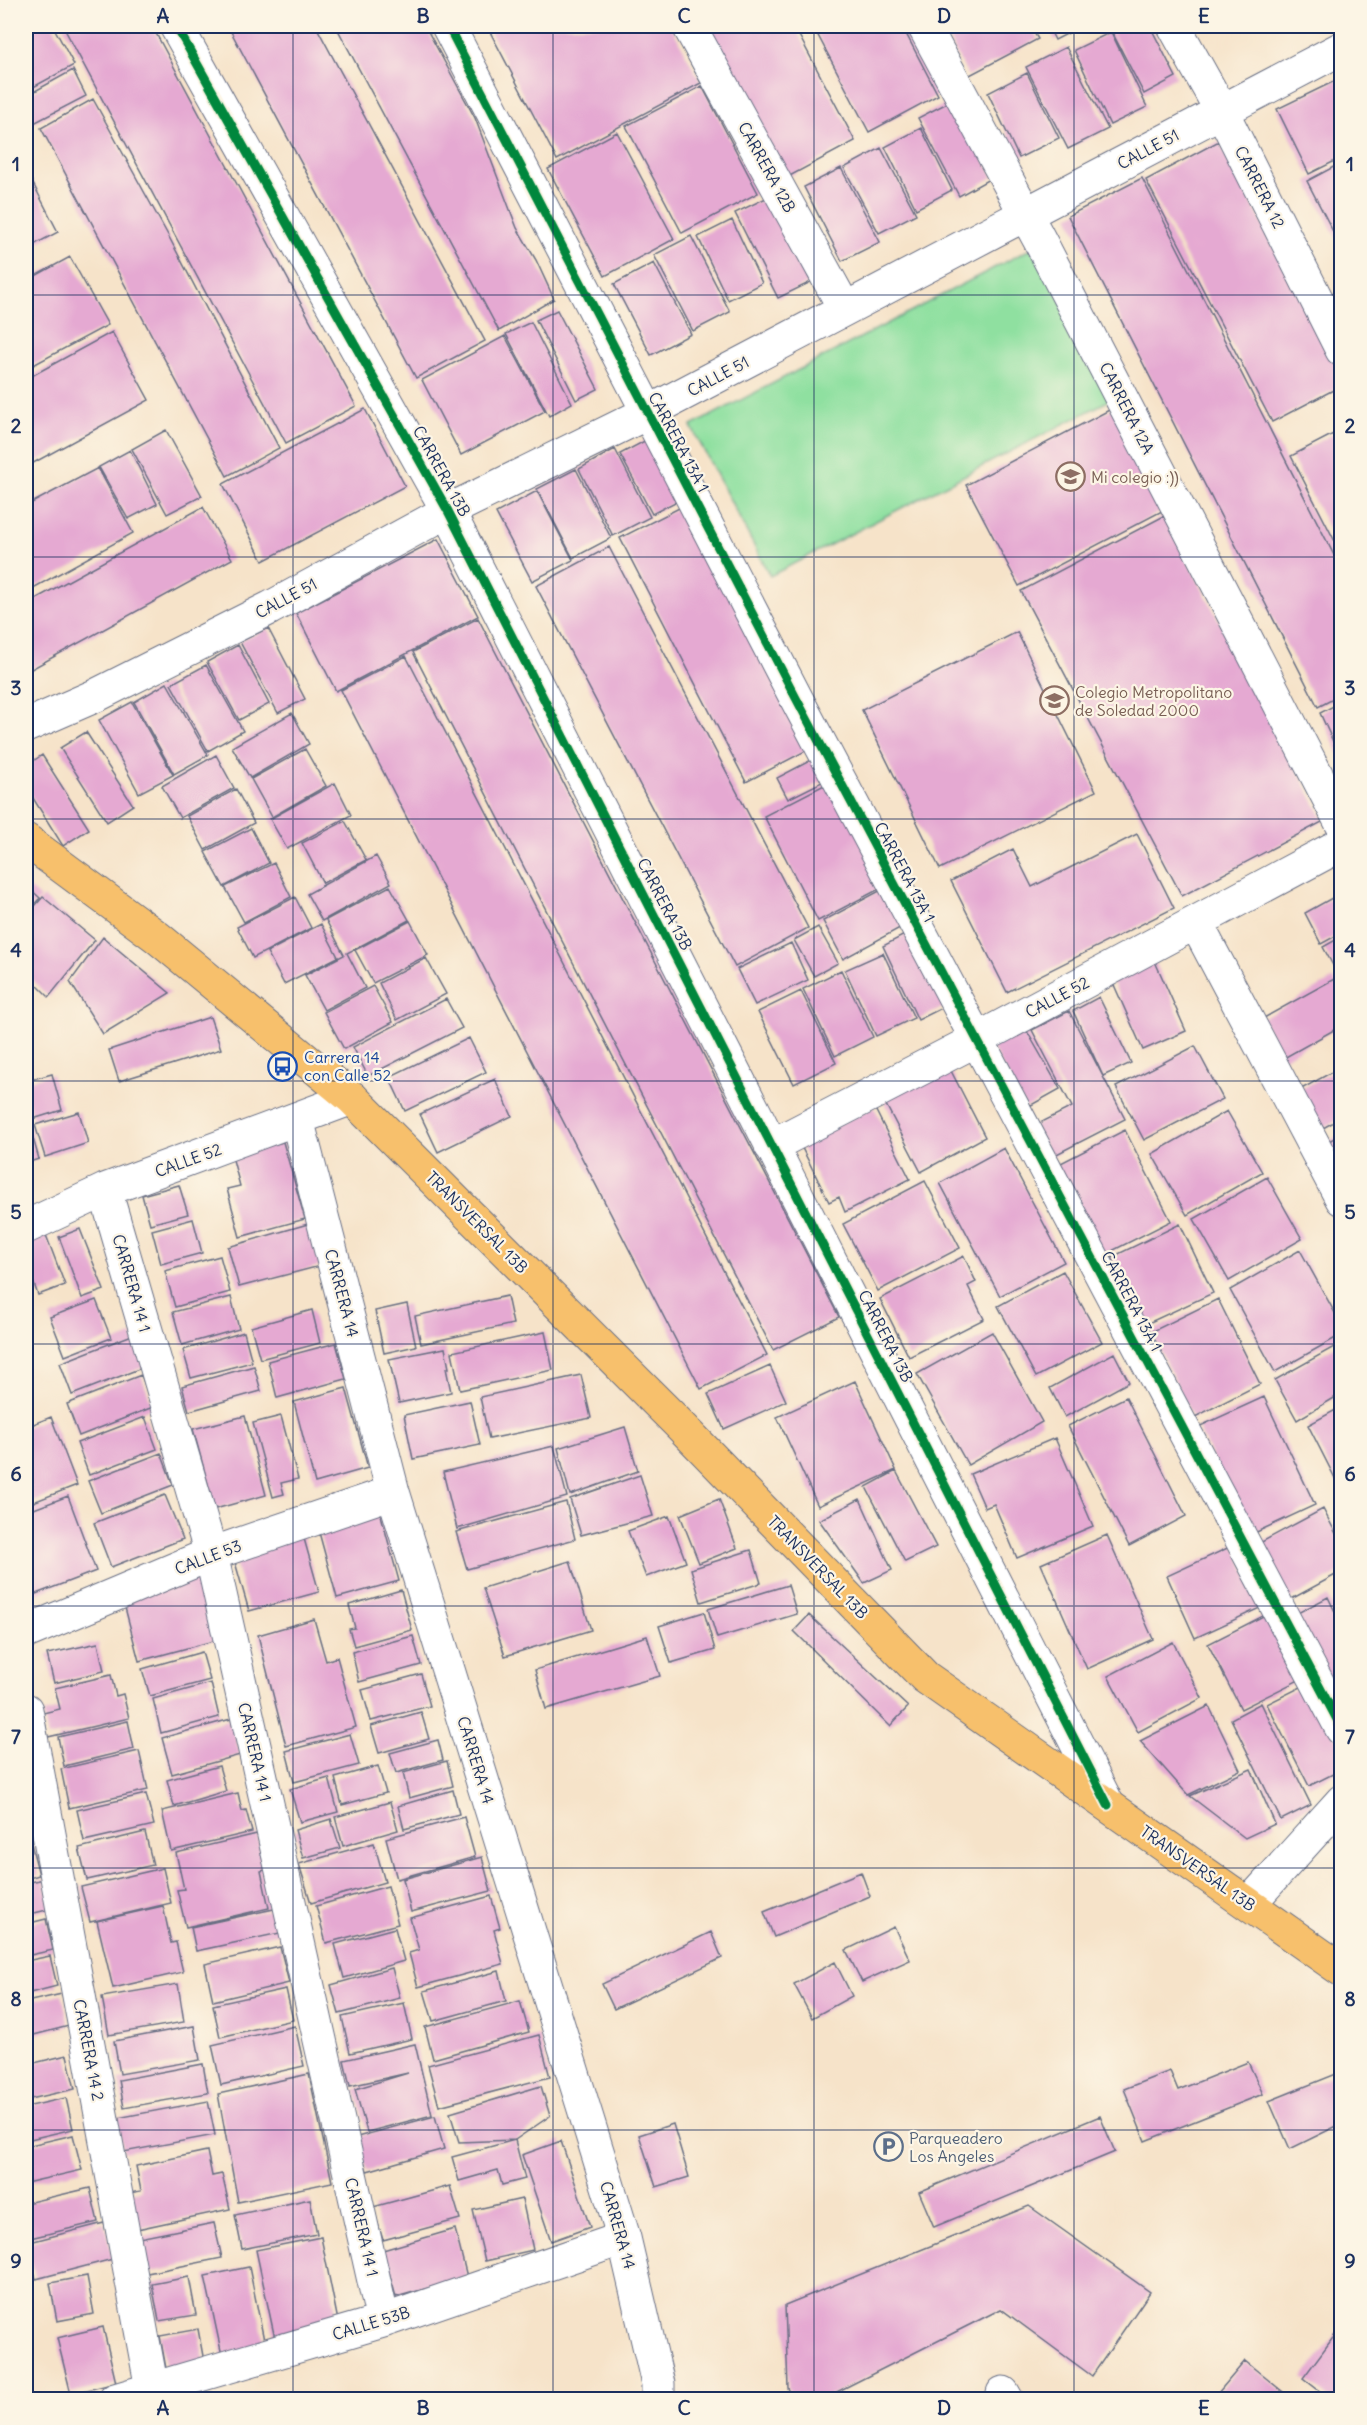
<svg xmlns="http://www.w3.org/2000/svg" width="1367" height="2425" font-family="Delius,sans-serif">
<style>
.green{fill:#8fe0a0;stroke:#55887f;stroke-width:1.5}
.building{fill:#e5a9d2}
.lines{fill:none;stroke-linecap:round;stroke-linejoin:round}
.minor-casing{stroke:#686e83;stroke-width:35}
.major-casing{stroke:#686e83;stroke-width:35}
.minor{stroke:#fff;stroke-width:33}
.major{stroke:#f7c06c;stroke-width:33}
.cycleway-casing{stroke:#fcf5e5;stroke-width:13}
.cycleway{stroke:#00873e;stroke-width:9}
.grid{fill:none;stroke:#1b2f5e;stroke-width:1.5;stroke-opacity:0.55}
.labels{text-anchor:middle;stroke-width:4.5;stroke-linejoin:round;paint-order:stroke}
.street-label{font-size:16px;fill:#1b2f5e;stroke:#fcf5e5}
.education-label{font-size:16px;fill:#785e54;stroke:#fcf5e5;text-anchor:start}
.transit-label{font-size:16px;fill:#164399;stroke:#fcf5e5;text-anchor:start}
.service-label{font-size:16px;fill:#4e5e75;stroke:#fcf5e5;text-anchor:start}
.neatline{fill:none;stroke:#1b2f5e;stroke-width:2}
.grid-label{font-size:20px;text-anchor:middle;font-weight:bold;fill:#1b2f5e}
</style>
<rect width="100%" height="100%" fill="#fcf5e5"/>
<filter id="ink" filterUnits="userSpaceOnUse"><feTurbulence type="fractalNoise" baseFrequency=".0167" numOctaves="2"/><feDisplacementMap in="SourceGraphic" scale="12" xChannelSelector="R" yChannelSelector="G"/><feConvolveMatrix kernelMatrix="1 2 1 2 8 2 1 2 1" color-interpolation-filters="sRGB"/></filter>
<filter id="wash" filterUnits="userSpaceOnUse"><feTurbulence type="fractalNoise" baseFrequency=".008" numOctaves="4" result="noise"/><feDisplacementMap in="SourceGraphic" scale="24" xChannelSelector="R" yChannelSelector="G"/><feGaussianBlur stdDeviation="1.35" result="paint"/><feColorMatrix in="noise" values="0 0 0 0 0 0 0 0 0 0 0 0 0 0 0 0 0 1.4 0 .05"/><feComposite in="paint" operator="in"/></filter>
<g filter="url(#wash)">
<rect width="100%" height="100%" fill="#f6e3c9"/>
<path class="green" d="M1032,248L1114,398L770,576L691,426Z"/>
<g id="blocks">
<path class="building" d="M26,26H53L74,65L26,91Z
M63,26H152L356,406L286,443Z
M228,26H316L485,341L416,378Z
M336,26H425L475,118L517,228L536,260L554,299L499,331Z
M487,26H671L701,83L557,160Z
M705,26H794L855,141L786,178Z
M813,26H902L938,95L869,132Z
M942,26H1030L1038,39L968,76Z
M1048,26H1082L1055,40Z
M1109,26H1150L1176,77L1144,94Z
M1111,32L1147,107L1110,125L1074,50Z
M1066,47L1108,129L1068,149L1026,67Z
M73,70L86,96L34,123L26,107V96Z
M1027,73L1059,138L1019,158L988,93Z
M1341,78V158L1309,174L1277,109Z
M702,86L758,193L682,233L626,126Z
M93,99L169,237L279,448L227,476L41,128Z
M953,100L993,177L959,196L918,118Z
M921,128L952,190L916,209L885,147Z
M617,132L674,239L605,276L548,169Z
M1219,141L1341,374V386L1272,422L1146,180Z
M881,148L916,214L879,233L844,168Z
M1341,163V247L1307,181Z
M841,168L880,242L842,261L804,187Z
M26,170L58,232L26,249Z
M1142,178L1341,569V695L1318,707L1068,216Z
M768,197L811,282L778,298L735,213Z
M732,220L762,283L728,300L698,237Z
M691,236L730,312L693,331L654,255Z
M70,257L108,325L26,369V281Z
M654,263L691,334L651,355L614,284Z
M557,310L598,389L576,400L536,320Z
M531,322L572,403L549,416L506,334Z
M112,332L149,400L26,467V379Z
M505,336L545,411L461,455L422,380Z
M1113,408L1166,509L1019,586L966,485Z
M365,409L405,486L263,561L223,484Z
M166,430L202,496L167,514L132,449Z
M1341,430V553L1291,456Z
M654,436L685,497L652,514L620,454Z
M615,449L650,517L613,536L579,469Z
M130,450L157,504L128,519L99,467Z
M98,468L133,533L26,592V506Z
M576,469L611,538L573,558L537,489Z
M537,491L573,560L532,581L496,513Z
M689,503L815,746L746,782L620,538Z
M203,507L232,559L26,672V604Z
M1164,516L1324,821L1182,896L1021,591Z
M438,539L478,616L336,691L296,613Z
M609,547L808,928L735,967L536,586Z
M478,618L839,1317L773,1350L413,652Z
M268,628L305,699L278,713L240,642Z
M1017,632L1096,791L940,869L862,710Z
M238,645L269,704L239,720L207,662Z
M406,656L767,1355L701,1389L341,690Z
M206,665L243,731L208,751L171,684Z
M167,683L208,755L174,774L134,702Z
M132,702L173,775L139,793L99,720Z
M1341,702V759L1320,713Z
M292,713L309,744L250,778L232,747Z
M86,732L133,805L107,822L60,748Z
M305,749L326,786L272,817L251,779Z
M42,755L89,829L63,846L26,787V766Z
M216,755L234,788L180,818L162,786Z
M819,756L830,778L788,799L777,778Z
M832,781L887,885L818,921L764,816Z
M335,783L351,815L287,849L270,819Z
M236,789L254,823L205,850L187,816Z
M345,821L366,860L323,883L302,843Z
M251,828L269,863L224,887L205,852Z
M1137,834L1174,908L1007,992L951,881L1013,849L1032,887Z
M376,856L391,883L322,921L307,894Z
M274,863L291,897L244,922L225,887Z
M26,885L40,898L26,913Z
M390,886L409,920L347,953L365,988L324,1010L305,975L344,955L326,920Z
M889,886L909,923L843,959L823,921Z
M1341,893V933L1321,944L1305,913Z
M43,897L95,940L49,997L26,974V916Z
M295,897L311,928L253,958L237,927Z
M410,921L428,955L373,983L355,950Z
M321,924L338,957L284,984L267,952Z
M818,927L838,963L814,976L794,940Z
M916,929L952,1003L918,1020L883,946Z
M103,937L170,993L103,1034L70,982Z
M1341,937V980L1323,947Z
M791,943L808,980L755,1005L737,969Z
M883,953L914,1018L876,1036L845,970Z
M1153,957L1186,1031L1143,1050L1110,976Z
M426,958L446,994L397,1020L379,983Z
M841,970L873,1037L835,1056L803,989Z
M1334,979L1341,993V1026L1284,1058L1262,1019Z
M373,986L393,1022L344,1049L324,1012Z
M801,991L836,1063L794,1084L758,1012Z
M1099,997L1131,1063L1103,1076L1073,1011Z
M446,999L462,1028L368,1076L353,1047Z
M1069,1011L1125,1119L1051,1157L1034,1126L1072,1107L1032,1030Z
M210,1017L221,1049L119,1081L109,1050Z
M1024,1026L1060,1089L1026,1108L991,1046Z
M469,1038L486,1072L405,1111L389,1077Z
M1195,1046L1223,1099L1144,1140L1116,1087Z
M948,1065L985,1137L921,1172L883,1099Z
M1341,1067V1118L1316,1132L1294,1093Z
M52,1074L62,1110L33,1119L26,1093V1081Z
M495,1079L512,1116L438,1152L420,1114Z
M874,1107L910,1179L845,1212L839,1197L829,1202L800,1144Z
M1227,1111L1262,1172L1187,1215L1152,1154Z
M79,1112L88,1143L45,1157L35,1125Z
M26,1114L39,1159L26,1163Z
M1125,1130L1171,1221L1102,1256L1055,1166Z
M1341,1134V1181L1322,1145Z
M283,1142L305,1219L240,1237L227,1189L240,1186L232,1156Z
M1004,1148L1064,1262L1000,1296L940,1183Z
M1267,1177L1302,1239L1229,1281L1194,1219Z
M925,1181L960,1248L878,1291L843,1224Z
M179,1185L188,1214L150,1224L142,1195Z
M193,1219L202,1253L161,1264L152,1230Z
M308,1224L320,1266L239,1287L228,1247Z
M1180,1224L1213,1293L1144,1325L1112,1257Z
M80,1229L104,1290L82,1298L59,1237Z
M46,1235L65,1285L38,1295L26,1262V1243Z
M1300,1250L1341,1324V1335L1275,1372L1230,1290Z
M220,1256L230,1292L175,1307L165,1271Z
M964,1256L976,1282L968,1286L984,1319L909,1357L880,1299Z
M1063,1271L1102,1342L1036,1377L998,1306Z
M507,1296L513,1324L421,1344L415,1316Z
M231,1297L239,1329L182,1345L173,1312Z
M1218,1299L1260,1384L1193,1418L1151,1332Z
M96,1300L111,1338L65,1356L50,1317Z
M407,1304L416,1346L384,1353L375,1311Z
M312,1310L320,1343L260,1359L251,1327Z
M244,1332L252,1362L191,1378L183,1350Z
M545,1332L553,1370L460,1390L452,1352Z
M992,1332L1042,1422L968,1465L917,1374Z
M132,1335L144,1367L72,1395L60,1363Z
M336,1343L346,1379L277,1398L268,1361Z
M1341,1343V1394L1297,1420L1275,1380Z
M445,1348L449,1368H446L451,1392L399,1403L389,1359Z
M1114,1353L1129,1382L1065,1417L1050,1388Z
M254,1366L261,1391L189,1411L182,1386Z
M770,1366L786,1401L724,1429L708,1394Z
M141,1375L153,1407L79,1436L67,1404Z
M581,1375L591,1418L489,1439L480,1397Z
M855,1381L896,1470L818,1506L777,1417Z
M346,1388L368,1468L315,1483L294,1402Z
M1126,1397L1186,1516L1129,1546L1068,1426Z
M1264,1397L1315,1505L1248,1536L1198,1427Z
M470,1401L480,1445L413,1459L404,1415Z
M1341,1407V1490L1308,1425Z
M245,1416L266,1495L215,1509L193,1429Z
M281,1416L298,1479L281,1483L284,1494L273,1497L253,1423Z
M51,1417L77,1485L26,1505V1427Z
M145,1417L157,1449L89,1475L77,1443Z
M625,1427L638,1471L570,1495L558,1448Z
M1055,1438L1093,1526L1017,1558L994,1504L985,1508L970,1474Z
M554,1446L567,1497L457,1529L443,1472Z
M161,1453L173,1485L101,1513L88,1481Z
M896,1471L936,1547L905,1562L866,1487Z
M640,1475L653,1516L581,1535L570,1499Z
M165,1495L183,1539L111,1567L94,1523Z
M68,1496L96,1571L28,1597L26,1591V1512Z
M719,1499L737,1548L699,1563L680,1515Z
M860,1499L892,1570L864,1583L819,1520Z
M566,1502L575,1539L467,1569L456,1532Z
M379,1508L399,1581L337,1598L317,1525Z
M1323,1509L1341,1543V1572L1286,1602L1256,1545Z
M669,1516L686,1562L646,1577L628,1531Z
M303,1535L319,1592L249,1611L233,1555Z
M1107,1535L1153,1639L1087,1669L1041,1564Z
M1234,1545L1262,1607L1195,1638L1167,1576Z
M751,1550L761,1583L701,1602L691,1569Z
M570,1561L591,1630L505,1656L483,1588Z
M199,1575L217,1640L139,1661L122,1596Z
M788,1585L797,1614L717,1638L708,1609Z
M401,1590L412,1630L354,1646L349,1629L355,1628L349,1605Z
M1328,1597L1341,1624V1704L1288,1618Z
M704,1612L715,1650L671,1663L659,1626Z
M1271,1612L1303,1678L1241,1709L1208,1644Z
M809,1615L908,1707L890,1726L794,1631Z
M314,1619L326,1661L337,1657L356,1727L286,1746L258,1635Z
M413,1636L421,1665L359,1682L352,1652Z
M647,1636L660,1676L546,1709L535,1670Z
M1173,1642L1202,1698L1138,1732L1108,1676Z
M98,1643L104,1671L54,1683L47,1654Z
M202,1652L210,1680L150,1696L142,1669Z
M421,1674L430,1706L371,1721L362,1690Z
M111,1675L116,1696L123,1694L129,1718L48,1737L43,1713L60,1709L55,1688Z
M211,1683L219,1717L161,1733L153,1699Z
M1309,1683L1341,1748V1770L1309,1786L1267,1704Z
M1261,1703L1311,1805L1281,1820L1231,1719Z
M1209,1706L1240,1770L1188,1795L1140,1741Z
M421,1712L429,1739L379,1753L371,1726Z
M231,1719L240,1755L172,1774L162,1738Z
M128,1721L134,1749L64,1766L58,1737Z
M350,1734L359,1765L294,1782L286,1751Z
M438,1740L443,1760L396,1773L390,1753Z
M139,1751L148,1790L69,1808L61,1769Z
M447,1761L453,1786L409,1798L403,1773Z
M219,1766L226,1791L174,1806L167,1780Z
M378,1766L386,1793L342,1805L335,1778Z
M1251,1769L1275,1824L1245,1838L1190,1796Z
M329,1778L338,1812L300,1822L290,1789Z
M453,1790L459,1814L404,1829L398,1806Z
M238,1793L242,1811L246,1810L252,1832L171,1851L162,1811Z
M146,1794L154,1825L84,1841L77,1810Z
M390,1802L398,1830L343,1846L335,1817Z
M464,1817L475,1857L397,1879L386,1838Z
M331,1819L340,1848L303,1858L295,1830Z
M145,1832L153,1865L87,1880L79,1848Z
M257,1834L265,1870L261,1871L269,1908L186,1927L177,1890L184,1889L176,1853Z
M30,1840L39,1875L26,1879V1841Z
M374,1843L385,1882L311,1903L299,1864Z
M482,1857L491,1891L411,1912L403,1879Z
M163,1868L171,1903L90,1922L81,1887Z
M861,1872L870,1896L774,1937L764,1912Z
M44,1879L51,1909L26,1915V1883Z
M388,1886L398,1924L326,1943L316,1906Z
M491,1896L500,1928L494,1930L503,1964L418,1987L409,1953L419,1950L410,1918Z
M163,1906L171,1943L176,1942L183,1972L113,1988L97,1921Z
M274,1909L280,1933L196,1951L191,1927Z
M46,1919L53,1950L26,1956V1924Z
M894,1927L910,1960L862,1982L846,1950Z
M395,1928L404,1961L344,1978L335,1944Z
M711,1932L722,1958L614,2009L602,1984Z
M280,1947L289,1983L213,2001L205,1964Z
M50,1956L57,1986L26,1994V1961Z
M835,1962L852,1996L812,2018L794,1984Z
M392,1968L400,1998L339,2014L331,1985Z
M499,1971L506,2001L433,2021L424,1991Z
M178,1984L184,2022L109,2035L102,1997Z
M286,1989L293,2020L220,2037L213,2005Z
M62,1994L69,2026L26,2037V2002Z
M520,2001L529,2032L433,2059L425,2027Z
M404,2003L412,2039L350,2053L342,2017Z
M194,2026L200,2060L120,2074L114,2041Z
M295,2026L304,2066L221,2085L212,2045Z
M539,2035L550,2077L439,2106L428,2065Z
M415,2044L432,2115L367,2132L355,2089L408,2073L350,2086L344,2060Z
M67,2055L75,2089L26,2100V2065Z
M1248,2062L1263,2094L1145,2141L1124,2089L1170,2071L1178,2090Z
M203,2064L208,2093L124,2108L119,2080Z
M1341,2072V2124L1290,2149L1269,2101Z
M309,2074L332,2182L238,2202L218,2094Z
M541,2086L550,2116L515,2140L525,2179L502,2185L498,2170L459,2181L452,2157L515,2140L459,2142L450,2113Z
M66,2098L73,2129L26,2140V2107Z
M208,2101L215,2135L124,2152L117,2118Z
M435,2116L444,2149L367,2171L357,2137Z
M1100,2116L1115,2152L934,2227L919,2192Z
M673,2124L689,2177L656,2187L639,2135Z
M73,2135L82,2170L26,2183V2146Z
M561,2141L590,2227L551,2241L522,2155Z
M207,2151L212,2176L222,2174L230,2209L137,2229L129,2193L141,2191L136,2166Z
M450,2186L460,2219L383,2240L373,2207Z
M90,2188L98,2222L26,2239V2203Z
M310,2199L317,2234L242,2249L235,2215Z
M522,2199L533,2250L485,2261L473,2210Z
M1029,2206L1150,2292L1092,2376L1001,2309L821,2400H794L788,2388L785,2305Z
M104,2223L113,2259L36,2279L26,2243Z
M214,2223L222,2258L147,2273L139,2238Z
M455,2229L467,2277L396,2297L383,2250Z
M321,2237L339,2326L275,2339L256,2250Z
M249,2267L266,2350L223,2360L205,2276Z
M87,2276L94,2314L57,2321L50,2283Z
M189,2277L196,2315L159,2321L152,2284Z
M103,2327L116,2383L71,2394L57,2338Z
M1341,2327V2400H1331L1303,2378Z
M198,2329L205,2367L167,2374L160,2336Z
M1245,2361L1293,2400H1212Z"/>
</g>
</g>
<g filter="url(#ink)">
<use href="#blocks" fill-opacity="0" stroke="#686e83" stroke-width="1.5"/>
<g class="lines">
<defs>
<path id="minor" d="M176,26L448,511L1108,1805
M448,26L796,698L1342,1729
M689,26L845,309
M924,26L1039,239L1342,824
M1174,26L1221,110L1342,350
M26,726L97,695L270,608L448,511L647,413L1342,48
M1196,923L1342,1199
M297,1119L393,1492L624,2238L658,2384V2400
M771,1146L976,1040L1342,844
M105,1190L211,1554L383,2321
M26,1227L105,1190L352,1098
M26,1632L211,1554L393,1492
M26,1710L152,2389
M1249,1904L1342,1801
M1003,2393L1007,2400
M115,2400L383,2321L624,2238"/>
<path id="major" d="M26,840L157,937L352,1098L680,1425L925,1677L1342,1970"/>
</defs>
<use href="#minor" class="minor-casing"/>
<use href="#major" class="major-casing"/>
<use href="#minor" class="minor"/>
<use href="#major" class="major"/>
<defs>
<path id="cycleway" d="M176,26L448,511L1108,1805
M448,26L796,698L1342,1729"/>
</defs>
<use href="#cycleway" class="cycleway-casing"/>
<use href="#cycleway" class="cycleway"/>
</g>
</g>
<path class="grid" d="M293,26V2400M553,26V2400M814,26V2400M1074,26V2400M26,295H1342M26,557H1342M26,819H1342M26,1081H1342M26,1344H1342M26,1606H1342M26,1868H1342M26,2130H1342"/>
<defs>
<symbol id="school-ring" viewBox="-11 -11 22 22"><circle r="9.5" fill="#fcf5e5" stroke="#8d6e63" stroke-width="1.5"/><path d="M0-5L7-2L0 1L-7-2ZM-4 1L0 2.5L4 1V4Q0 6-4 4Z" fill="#8d6e63"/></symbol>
<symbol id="bus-ring" viewBox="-11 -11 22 22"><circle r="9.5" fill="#fcf5e5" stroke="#1a4fb4" stroke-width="1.5"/><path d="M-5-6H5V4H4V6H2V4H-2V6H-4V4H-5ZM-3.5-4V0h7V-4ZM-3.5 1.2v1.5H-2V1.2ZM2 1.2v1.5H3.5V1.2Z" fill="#1a4fb4"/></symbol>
<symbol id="parking-ring" viewBox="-11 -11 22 22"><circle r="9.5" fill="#fcf5e5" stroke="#5c6f8a" stroke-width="1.5"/><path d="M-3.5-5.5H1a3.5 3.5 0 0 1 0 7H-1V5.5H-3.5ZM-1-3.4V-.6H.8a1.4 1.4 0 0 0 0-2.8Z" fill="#5c6f8a"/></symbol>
</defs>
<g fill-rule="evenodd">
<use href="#school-ring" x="1054" y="460" width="33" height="33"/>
<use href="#school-ring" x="1038" y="684" width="33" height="33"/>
<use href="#bus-ring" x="266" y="1050" width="33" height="33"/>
<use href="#parking-ring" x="872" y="2130" width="33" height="33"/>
</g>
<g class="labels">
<g class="street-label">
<text transform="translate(1148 149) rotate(-28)" y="6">CALLE 51</text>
<text transform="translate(767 167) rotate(61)" y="6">CARRERA 12B</text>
<text transform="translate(1260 187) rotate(63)" y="6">CARRERA 12</text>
<text transform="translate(718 376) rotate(-28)" y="6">CALLE 51</text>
<text transform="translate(1127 408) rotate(63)" y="6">CARRERA 12A</text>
<text transform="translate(679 442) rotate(62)" y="6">CARRERA 13A 1</text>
<text transform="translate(442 471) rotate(61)" y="6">CARRERA 13B</text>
<text transform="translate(286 598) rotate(-28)" y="6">CALLE 51</text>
<text transform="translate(905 872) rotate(62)" y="6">CARRERA 13A 1</text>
<text transform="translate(665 904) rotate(63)" y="6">CARRERA 13B</text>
<text transform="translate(1057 997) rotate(-28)" y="6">CALLE 52</text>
<text transform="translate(188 1160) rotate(-20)" y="6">CALLE 52</text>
<text transform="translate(477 1222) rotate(45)" y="6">TRANSVERSAL 13B</text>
<text transform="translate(132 1283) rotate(74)" y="6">CARRERA 14 1</text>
<text transform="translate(342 1293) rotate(75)" y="6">CARRERA 14</text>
<text transform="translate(1132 1301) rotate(62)" y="6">CARRERA 13A 1</text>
<text transform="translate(886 1336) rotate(63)" y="6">CARRERA 13B</text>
<text transform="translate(208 1557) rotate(-21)" y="6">CALLE 53</text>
<text transform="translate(818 1567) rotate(46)" y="6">TRANSVERSAL 13B</text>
<text transform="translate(255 1752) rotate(77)" y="6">CARRERA 14 1</text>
<text transform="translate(476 1760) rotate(73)" y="6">CARRERA 14</text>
<text transform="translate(1198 1868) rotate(35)" y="6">TRANSVERSAL 13B</text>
<text transform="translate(89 2050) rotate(79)" y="6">CARRERA 14 2</text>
<text transform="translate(618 2225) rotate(74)" y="6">CARRERA 14</text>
<text transform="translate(362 2227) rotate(77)" y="6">CARRERA 14 1</text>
<text transform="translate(371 2323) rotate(-17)" y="6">CALLE 53B</text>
</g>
<g class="education-label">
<text x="1091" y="483">Mi colegio :))</text>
<text x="1075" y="698">Colegio Metropolitano<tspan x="1075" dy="18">de Soledad 2000</tspan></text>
</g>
<g class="transit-label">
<text x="304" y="1063">Carrera 14<tspan x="304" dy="18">con Calle 52</tspan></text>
</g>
<g class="service-label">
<text x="909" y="2144">Parqueadero<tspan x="909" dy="18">Los Angeles</tspan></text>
</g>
</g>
<rect width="1367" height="2425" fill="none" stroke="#fcf5e5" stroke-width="66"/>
<rect x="33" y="33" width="1301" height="2359" class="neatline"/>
<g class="grid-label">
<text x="163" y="23">A</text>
<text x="423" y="23">B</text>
<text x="684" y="23">C</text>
<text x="944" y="23">D</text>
<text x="1204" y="23">E</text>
<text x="16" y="171">1</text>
<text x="1350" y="171">1</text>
<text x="16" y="433">2</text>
<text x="1350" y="433">2</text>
<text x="16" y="695">3</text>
<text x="1350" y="695">3</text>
<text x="16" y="957">4</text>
<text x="1350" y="957">4</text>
<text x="16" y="1219">5</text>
<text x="1350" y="1219">5</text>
<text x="16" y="1481">6</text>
<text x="1350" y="1481">6</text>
<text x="16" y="1744">7</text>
<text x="1350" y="1744">7</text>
<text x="16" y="2006">8</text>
<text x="1350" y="2006">8</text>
<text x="16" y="2268">9</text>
<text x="1350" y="2268">9</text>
<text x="163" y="2415">A</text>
<text x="423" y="2415">B</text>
<text x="684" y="2415">C</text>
<text x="944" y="2415">D</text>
<text x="1204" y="2415">E</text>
</g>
</svg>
